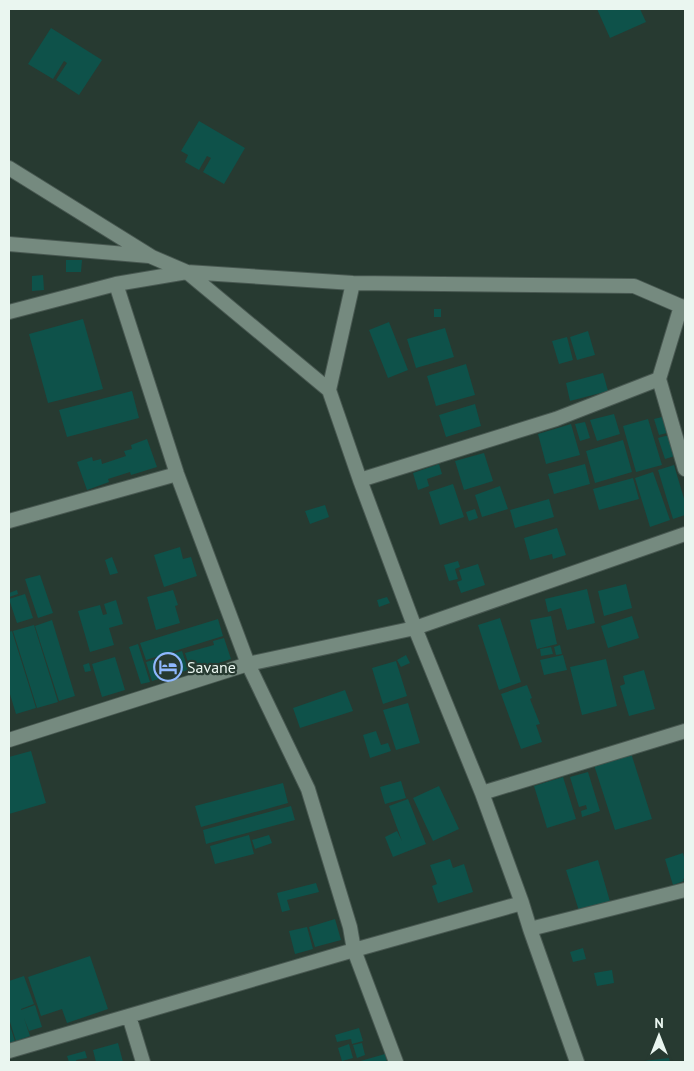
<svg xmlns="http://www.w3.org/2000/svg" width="694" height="1071" font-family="'PT Sans',sans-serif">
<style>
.building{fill:#0e524a}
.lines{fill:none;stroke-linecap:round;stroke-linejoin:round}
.minor-casing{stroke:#485851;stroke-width:16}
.minor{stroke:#758a7f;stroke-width:14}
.labels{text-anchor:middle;stroke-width:4.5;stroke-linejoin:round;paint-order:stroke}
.poi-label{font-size:16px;fill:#eaf6f0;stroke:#273a31;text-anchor:start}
</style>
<rect width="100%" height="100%" fill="#273a31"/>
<path class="building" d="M597,9H640L646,22L610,38Z
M51,28L102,60L79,95L56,80L67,63L64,61L53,79L28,64Z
M199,121L245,148L224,184L203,172L211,158L207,156L199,170L185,162L188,155L181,151Z
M66,260H82L81,272H66Z
M43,275L44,290L32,291V276Z
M434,309H441V317H434Z
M83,319L103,389L48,403L29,334Z
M389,322L408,370L388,378L369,330Z
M445,328L454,357L416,368L407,339Z
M588,331L595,355L577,360L570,337Z
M567,337L573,360L559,364L552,341Z
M466,364L475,395L436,406L427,376Z
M603,373L608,391L570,401L566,383Z
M132,391L139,418L67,437L59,410Z
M475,404L481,426L446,437L439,415Z
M614,414L620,434L597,441L590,420Z
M662,417L667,433L659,435L654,419Z
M648,419L662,465L636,472L623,426Z
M585,422L590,438L580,441L575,424Z
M571,424L580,455L546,464L538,434Z
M669,435L675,456L665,459L658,438Z
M147,439L157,467L131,475L130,472L108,479L109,482L87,490L77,462L92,457L93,461L101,459L102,464L126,456L124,451L132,449L131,445Z
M623,440L632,472L595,483L586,451Z
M484,453L493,481L464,490L455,461Z
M439,464L442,474L427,479L429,486L418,490L413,473Z
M585,464L590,484L554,494L548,474Z
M674,465L685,502V515L673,519L658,470Z
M653,472L670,520L650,527L635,478Z
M633,478L639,499L599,510L593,489Z
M453,484L464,517L440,525L429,492Z
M500,486L508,509L482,517L475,495Z
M549,499L554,517L515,528L510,510Z
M325,505L329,517L310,524L305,511Z
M475,509L478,518L469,521L466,512Z
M557,528L566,555L553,559L552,554L530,560L524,538Z
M180,547L183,559L191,557L197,576L164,587L154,555Z
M112,557L118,573L110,575L105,560Z
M458,561L460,567L455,569L458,579L449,581L444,565Z
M478,564L485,585L461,593L457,582L462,580L459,570Z
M40,575L53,613L38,618L25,579Z
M626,584L632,608L604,616L598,591Z
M587,589L595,623L567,630L561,608L548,612L545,599Z
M17,590L18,594L9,597V593Z
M173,590L178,605L175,606L180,623L156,630L147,597Z
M25,594L33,618L17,623L9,599Z
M387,597L390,603L379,607L377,600Z
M116,600L123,624L109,628L114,645L90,652L78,611L100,605L103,615L107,614L104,604Z
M551,616L557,644L537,649L530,620Z
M632,616L639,638L608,648L601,626Z
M500,618L521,682L499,690L478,625Z
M218,619L223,636L146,660L140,643Z
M52,620L75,696L59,701L35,626Z
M34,625L58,702L37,708L13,631Z
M12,631L36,708L16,714L9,691V632Z
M224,638L231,659L191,672L185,653L214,645L213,641Z
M138,644L150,682L141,684L129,647Z
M560,645L562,654L556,655L554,647Z
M551,647L553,654L541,656L540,649Z
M182,651L188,670L152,681L146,662Z
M406,655L410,663L401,667L397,660Z
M563,655L567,670L544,675L540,660Z
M115,657L125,690L102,697L92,664Z
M606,659L617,706L582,715L570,667Z
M396,661L407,696L383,704L372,668Z
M89,663L91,671L85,672L83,665Z
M644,670L655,709L629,716L620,686L625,684L623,676Z
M527,685L532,698L530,699L540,724L536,725L542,742L521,749L501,694Z
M345,690L353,711L300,728L293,708Z
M408,703L420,743L396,750L383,710Z
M376,731L381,745L388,743L391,751L370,758L363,735Z
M31,751L46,803L9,814V757Z
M631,753L652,819L615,830L594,765Z
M588,772L600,811L582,817L581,811L587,809L586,805L579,807L570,777Z
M563,777L576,819L547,828L534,786Z
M401,781L406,798L385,804L380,787Z
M283,783L288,803L201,827L195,806Z
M439,786L459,829L433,841L413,798Z
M408,799L426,844L393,857L385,837L397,831L402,841L389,806Z
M291,806L295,820L206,844L203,830Z
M249,835L254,854L215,864L210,846Z
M269,835L272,843L255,849L252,840Z
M683,853L685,861V878L683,879L684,881L673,885L665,859Z
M450,859L453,868L464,864L473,892L438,903L432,886L437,884L430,865Z
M598,860L611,905L580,914L566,870Z
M316,883L319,892L287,900L290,910L282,912L277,893Z
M335,919L341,940L315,947L309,927Z
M307,927L313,949L295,954L289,931Z
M583,948L586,959L573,962L570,952Z
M90,956L108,1009L67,1023L62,1009L41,1016L28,977Z
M612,970L614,983L597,986L594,973Z
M24,976L34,1004L21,1009V1010L35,1005L42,1027L29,1031L24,1018L30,1036L16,1041L9,1019V981Z
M9,1023L16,1044L9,1046Z
M359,1028L363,1041L352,1044L351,1039L337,1042L335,1035Z
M118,1043L123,1062H96L93,1050Z
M362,1043L365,1055L357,1058L353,1045Z
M349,1044L353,1058L342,1061L338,1048Z
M85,1051L87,1058L76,1060L77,1062H69L67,1056Z
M385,1054L387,1062H357Z
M669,1058L670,1062H644V1061Z"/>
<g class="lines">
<defs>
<path id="minor" d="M9,168L152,257L187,272L353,283L634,286L685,308
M9,244L149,256
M353,283L329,390L360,480L415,628L482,793L522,903L530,929L577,1062
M116,284L177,474L248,664L308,789L350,927L354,950L396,1062
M9,312L116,284L187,272L329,390
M659,379L685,469
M360,480L556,419L659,379L681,306
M9,521L177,474
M9,740L248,664L415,628L685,534
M482,793L685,731
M530,929L685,890
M129,1016L143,1062
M9,1051L354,950L522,903"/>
</defs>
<use href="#minor" class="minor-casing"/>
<use href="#minor" class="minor"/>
</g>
<defs>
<symbol id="hotel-ring" viewBox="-11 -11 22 22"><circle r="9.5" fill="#273a31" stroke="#8fb8fd" stroke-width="1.5"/><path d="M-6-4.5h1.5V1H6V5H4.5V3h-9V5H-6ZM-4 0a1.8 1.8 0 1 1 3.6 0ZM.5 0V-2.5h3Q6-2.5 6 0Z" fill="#8fb8fd"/></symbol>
</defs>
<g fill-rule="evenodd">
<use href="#hotel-ring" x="152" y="651" width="32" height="32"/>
</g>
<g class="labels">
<g class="poi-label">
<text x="187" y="673">Savane</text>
</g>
</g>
<rect width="694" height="1071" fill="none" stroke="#eaf6f0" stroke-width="20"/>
<g transform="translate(659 1036)" stroke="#273a31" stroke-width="4" paint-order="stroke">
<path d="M0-4L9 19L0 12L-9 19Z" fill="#eaf6f0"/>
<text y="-8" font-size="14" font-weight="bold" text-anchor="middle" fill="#eaf6f0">N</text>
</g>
</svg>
